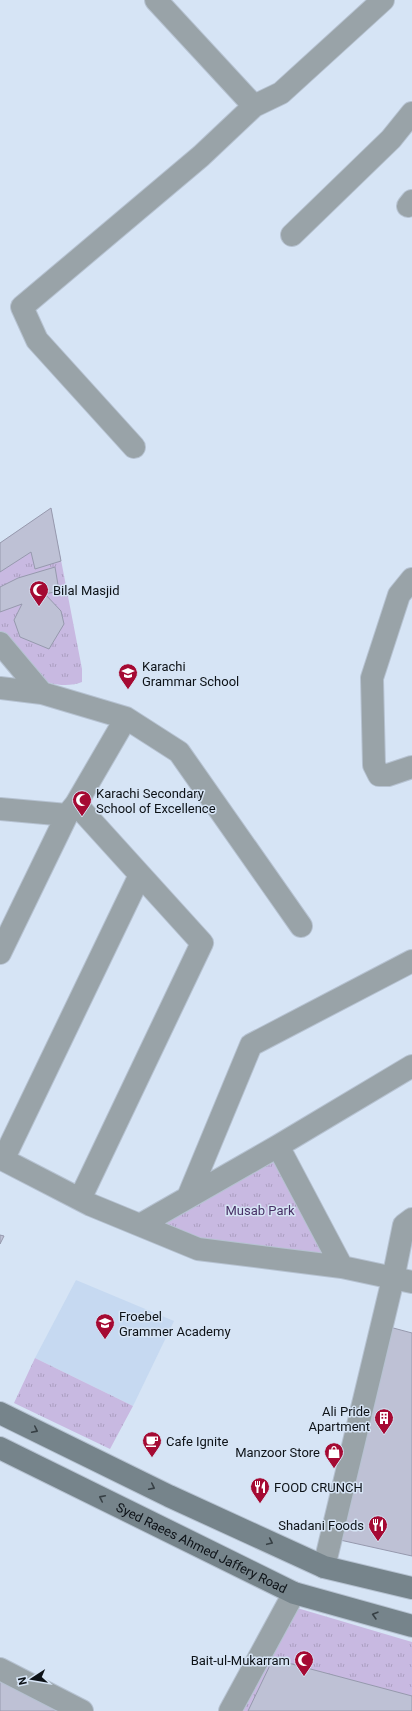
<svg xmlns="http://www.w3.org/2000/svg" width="412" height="1711" font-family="Roboto,sans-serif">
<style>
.built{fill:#c6d9f1}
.grass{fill:url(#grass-tufts)}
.building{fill:#bec1d5;stroke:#9699ad}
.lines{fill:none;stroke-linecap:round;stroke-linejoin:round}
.minor-casing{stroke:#b6c2d1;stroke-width:24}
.secondary-casing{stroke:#b6c2d1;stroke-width:24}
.minor{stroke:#99a3a8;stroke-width:22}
.secondary{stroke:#76848b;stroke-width:22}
.oneway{stroke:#374045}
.labels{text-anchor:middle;stroke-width:3;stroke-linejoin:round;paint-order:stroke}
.poi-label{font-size:13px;fill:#0d1217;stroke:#d6e4f5;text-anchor:start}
.park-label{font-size:13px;fill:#483166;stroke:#d6e4f5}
.street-label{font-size:13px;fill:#0d1217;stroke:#d6e4f5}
</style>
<defs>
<pattern id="grass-tufts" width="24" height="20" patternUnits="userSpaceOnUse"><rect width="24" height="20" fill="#c8b9e1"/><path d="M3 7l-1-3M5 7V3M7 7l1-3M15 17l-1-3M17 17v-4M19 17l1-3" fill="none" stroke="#ab9ec0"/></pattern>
</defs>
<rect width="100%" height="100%" fill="#d6e4f5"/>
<path class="built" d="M76,1280L174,1321L133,1406L35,1358Z"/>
<path class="grass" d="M51,508L82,669V682C71,687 49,686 40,678C25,665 13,646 0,631V543Z
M278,1146L342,1267L198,1249L140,1225Z
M35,1358L133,1406L110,1449L14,1403Z
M287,1605L412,1642V1711H230Z"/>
<path class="building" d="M51,508L61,561L35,569L31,552L0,572V543Z
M55,567L59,591L45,594L61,611L64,624L49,649L20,637L14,620L22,604L0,612V587L18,578Z
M0,1235L4,1236L0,1244Z
M382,1325L412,1333V1556L331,1538Z
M273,1659L412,1696V1711H248Z
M0,1669L84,1711H0Z"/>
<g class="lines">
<defs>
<path id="minor" d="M156,0L254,106
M408,206L412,201
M292,235L391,139L412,113
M134,447L37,340L22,307L201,156L254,106L281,93L383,0
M412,579L399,595L372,678L374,765L379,775H388L412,767
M0,643L42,693
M0,688L42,693L126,718L179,752L301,926
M76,804L202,943L80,1199
M0,809L67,815L76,804L126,718
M0,953L67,815
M278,1146L342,1267
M0,1158L91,1205L198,1249L342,1267L412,1282
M3,1160L140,875
M188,1197L251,1045L412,961
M140,1225L278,1146L412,1066
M324,1567L393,1279L404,1225L412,1219
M0,1669L82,1711
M230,1711L294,1593"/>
<g id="secondary">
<path d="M0,1413L169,1496L324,1567L412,1588"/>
<path id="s1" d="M0,1448L294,1593L412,1626"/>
</g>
</defs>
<use href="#minor" class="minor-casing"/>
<use href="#secondary" class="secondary-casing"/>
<use href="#minor" class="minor"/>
<use href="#secondary" class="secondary"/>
</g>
<defs><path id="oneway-chevron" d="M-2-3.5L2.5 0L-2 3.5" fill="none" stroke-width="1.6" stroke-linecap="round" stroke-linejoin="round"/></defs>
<g class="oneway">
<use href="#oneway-chevron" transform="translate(35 1430) rotate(26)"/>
<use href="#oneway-chevron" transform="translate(152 1487) rotate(26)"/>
<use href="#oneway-chevron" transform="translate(102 1498) rotate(-154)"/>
<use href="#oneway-chevron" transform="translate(270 1542) rotate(25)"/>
<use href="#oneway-chevron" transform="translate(375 1615) rotate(-164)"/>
</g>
<defs>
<symbol id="mosque-pin" viewBox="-11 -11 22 30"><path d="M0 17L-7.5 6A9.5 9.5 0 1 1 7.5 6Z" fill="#a50a33" stroke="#d6e4f5"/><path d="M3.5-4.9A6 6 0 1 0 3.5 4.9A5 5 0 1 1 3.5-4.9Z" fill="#fff"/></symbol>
<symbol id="school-pin" viewBox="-11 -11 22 30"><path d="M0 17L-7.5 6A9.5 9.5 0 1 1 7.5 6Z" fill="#a50a33" stroke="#d6e4f5"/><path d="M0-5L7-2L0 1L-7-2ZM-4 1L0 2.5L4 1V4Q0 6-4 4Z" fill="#fff"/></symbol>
<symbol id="building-pin" viewBox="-11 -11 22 30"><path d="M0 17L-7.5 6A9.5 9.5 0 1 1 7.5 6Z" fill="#a50a33" stroke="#d6e4f5"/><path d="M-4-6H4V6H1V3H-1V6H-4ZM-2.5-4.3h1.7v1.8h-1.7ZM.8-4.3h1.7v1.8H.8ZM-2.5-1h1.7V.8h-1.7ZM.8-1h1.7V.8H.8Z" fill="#fff"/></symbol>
<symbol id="cafe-pin" viewBox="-11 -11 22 30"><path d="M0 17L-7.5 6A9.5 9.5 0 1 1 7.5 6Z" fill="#a50a33" stroke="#d6e4f5"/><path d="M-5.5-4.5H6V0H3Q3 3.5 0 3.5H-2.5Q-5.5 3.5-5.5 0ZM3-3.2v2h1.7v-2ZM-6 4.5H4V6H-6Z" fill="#fff"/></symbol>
<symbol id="shop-pin" viewBox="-11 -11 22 30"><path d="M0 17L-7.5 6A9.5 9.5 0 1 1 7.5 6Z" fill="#a50a33" stroke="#d6e4f5"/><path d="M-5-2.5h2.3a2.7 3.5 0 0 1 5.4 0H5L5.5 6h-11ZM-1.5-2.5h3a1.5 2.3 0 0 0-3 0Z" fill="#fff"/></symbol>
<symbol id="restaurant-pin" viewBox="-11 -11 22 30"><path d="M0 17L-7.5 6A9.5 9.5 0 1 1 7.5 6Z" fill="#a50a33" stroke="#d6e4f5"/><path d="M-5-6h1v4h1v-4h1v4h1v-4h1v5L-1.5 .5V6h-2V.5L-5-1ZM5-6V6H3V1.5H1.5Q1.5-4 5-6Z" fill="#fff"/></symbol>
</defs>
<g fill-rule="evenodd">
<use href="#mosque-pin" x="28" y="579" width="22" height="30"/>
<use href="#school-pin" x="117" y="662" width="22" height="30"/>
<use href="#mosque-pin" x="71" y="789" width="22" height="30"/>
<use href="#school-pin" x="94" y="1312" width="22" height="30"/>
<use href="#building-pin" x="373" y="1407" width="22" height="30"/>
<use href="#cafe-pin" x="141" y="1430" width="22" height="30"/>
<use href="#shop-pin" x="323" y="1441" width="22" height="30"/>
<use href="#restaurant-pin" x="249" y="1476" width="22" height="30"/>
<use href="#restaurant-pin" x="367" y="1514" width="22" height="30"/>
<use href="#mosque-pin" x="293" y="1649" width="22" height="30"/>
</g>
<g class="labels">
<g class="poi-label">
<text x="53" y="595">Bilal Masjid</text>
<text x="142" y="671">Karachi<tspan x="142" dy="15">Grammar School</tspan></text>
<text x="96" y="798">Karachi Secondary<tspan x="96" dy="15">School of Excellence</tspan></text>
<text x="119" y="1321">Froebel<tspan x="119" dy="15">Grammer Academy</tspan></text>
<text x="370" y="1416" text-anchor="end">Ali Pride<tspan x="370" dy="15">Apartment</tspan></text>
<text x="166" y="1446">Cafe Ignite</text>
<text x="320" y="1457" text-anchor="end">Manzoor Store</text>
<text x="274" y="1492">FOOD CRUNCH</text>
<text x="364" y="1530" text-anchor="end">Shadani Foods</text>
<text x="290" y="1665" text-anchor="end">Bait-ul-Mukarram</text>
</g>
<g class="park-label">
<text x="260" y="1215">Musab Park</text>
</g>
<g class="street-label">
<text dy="5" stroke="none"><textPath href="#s1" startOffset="225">Syed Raees Ahmed Jaffery Road</textPath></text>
</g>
</g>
<g transform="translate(32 1679) rotate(258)" stroke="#d6e4f5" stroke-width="3" paint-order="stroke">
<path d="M0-3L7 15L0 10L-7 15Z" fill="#0d1217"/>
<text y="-6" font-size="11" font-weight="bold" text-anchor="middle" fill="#0d1217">N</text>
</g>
</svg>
